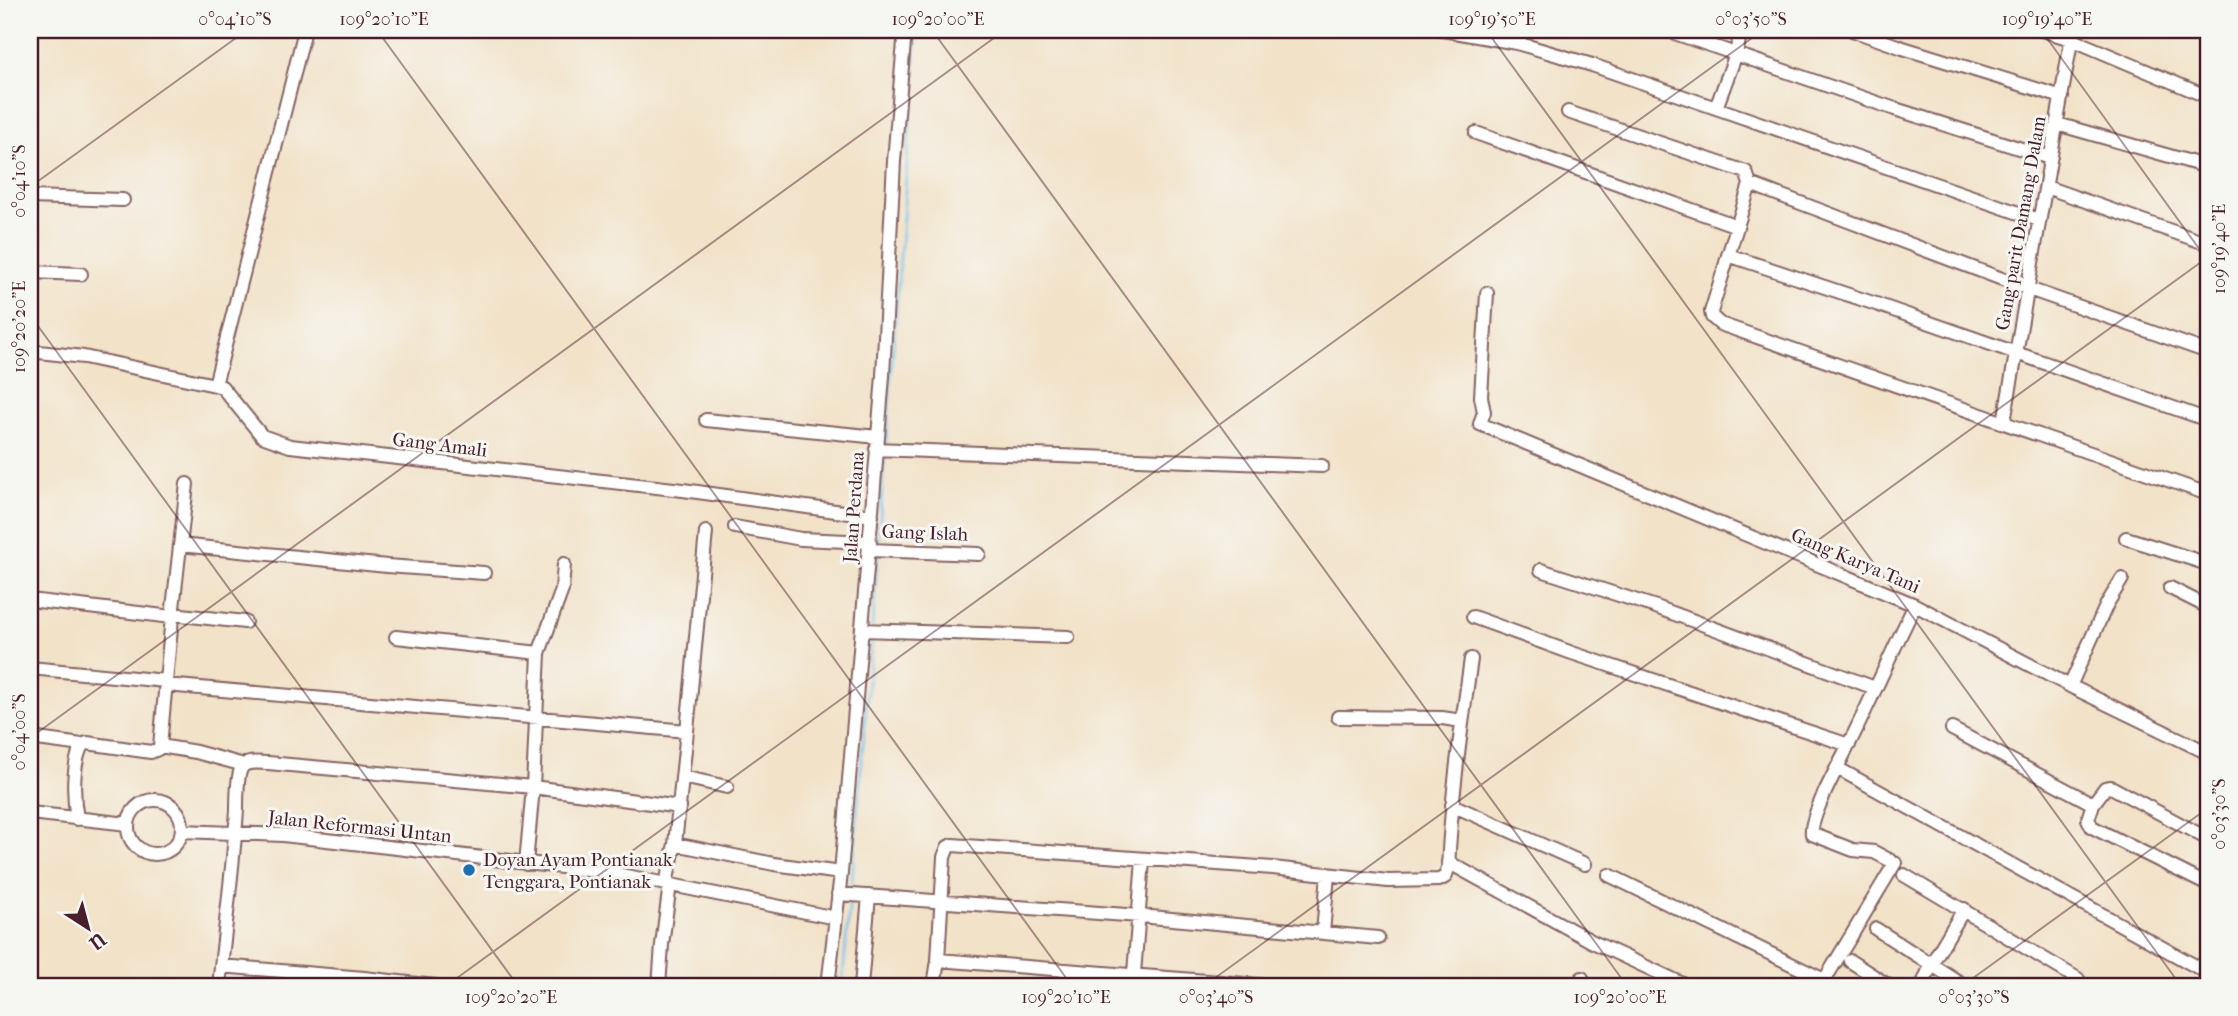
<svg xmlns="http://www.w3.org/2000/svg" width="2238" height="1016" font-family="'IM FELL French Canon',serif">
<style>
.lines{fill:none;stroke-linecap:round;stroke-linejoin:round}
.stream{stroke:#70c1eb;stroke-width:2.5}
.minor-casing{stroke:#856362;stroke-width:16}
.minor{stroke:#fff;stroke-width:12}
.ticks{fill:none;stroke:#4a1f2b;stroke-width:2;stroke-opacity:0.45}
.poi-dot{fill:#1f6fb2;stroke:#f6f6f2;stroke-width:2.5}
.labels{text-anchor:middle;stroke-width:6;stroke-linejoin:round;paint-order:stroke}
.street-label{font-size:19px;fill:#4a1f2b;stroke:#f6f6f2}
.poi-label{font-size:19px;fill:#4a1f2b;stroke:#f6f6f2;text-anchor:start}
.neatline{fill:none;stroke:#4a1f2b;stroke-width:2.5}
.ticks-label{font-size:18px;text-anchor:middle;fill:#4a1f2b}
</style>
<rect width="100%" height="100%" fill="#f6f6f2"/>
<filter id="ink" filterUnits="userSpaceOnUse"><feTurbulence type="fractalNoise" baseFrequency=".0143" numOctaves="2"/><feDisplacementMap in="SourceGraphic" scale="14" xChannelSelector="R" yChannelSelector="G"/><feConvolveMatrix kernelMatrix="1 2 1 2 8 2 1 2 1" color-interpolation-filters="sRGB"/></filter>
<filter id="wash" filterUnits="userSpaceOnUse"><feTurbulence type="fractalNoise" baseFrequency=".00686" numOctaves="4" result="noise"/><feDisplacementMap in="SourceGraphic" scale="28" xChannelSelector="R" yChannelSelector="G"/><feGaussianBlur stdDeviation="1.57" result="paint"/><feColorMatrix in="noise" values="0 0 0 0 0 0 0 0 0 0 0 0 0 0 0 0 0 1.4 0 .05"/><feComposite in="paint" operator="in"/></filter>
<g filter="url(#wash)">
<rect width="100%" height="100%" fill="#f2e2c8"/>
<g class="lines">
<path class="stream" d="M886,445L917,30
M878,546L885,452
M872,627L878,553
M851,892L872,633
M842,986L850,899"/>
</g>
</g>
<g filter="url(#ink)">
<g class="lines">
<defs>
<path id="minor" d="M1443,30L1517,43L1592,65L1716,108L1736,54L1741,30
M1666,30L1895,109L2050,158
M1852,30L1903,48L2062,97
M2042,30L2071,39L2208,97
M1716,108L2039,220
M1568,112L1746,172L1750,184L2026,288L2208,352
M2057,124L2208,167
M1476,133L1737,226
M1750,184L1711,312L1712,317L1720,324L2208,494
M2046,187L2208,244
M30,197L123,200
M1728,255L1876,304L2208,420
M30,272L81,274
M1487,293L1481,397L1484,412L1480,424L1915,605L2070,686L2208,753
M30,351L84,357L215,385L222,387L262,436L290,446L683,490L872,516
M215,385L305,30
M706,420L878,437
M2004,422L2073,30
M876,449L1322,466
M735,527L801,539L870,542
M2126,538L2208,564
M180,545L387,566L484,573
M869,550L979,554
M1541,570L1656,607L1875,688
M2170,588L2208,607
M30,600L172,617
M172,614L245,622
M1473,617L1572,653L1849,745
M862,630L1068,637
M396,637L539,653L533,787L526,864
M539,653L562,590L564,564
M30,668L166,681
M166,685L687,731L675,844L666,883
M2070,686L2107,604L2122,579
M1338,717L1442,718L1462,721
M1952,729L2093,804L2088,819L2092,827L2208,885
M687,731L706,532
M30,738L82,745
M160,746L196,752L244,765
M1837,768L2208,973
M683,777L727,787
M128 827a27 27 0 1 1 54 0a27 27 0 1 1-54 0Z
M2093,804L2105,788L2111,787L2208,839
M1452,805L1585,864
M30,813L128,824
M77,819C73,797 72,765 82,745L87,743L151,752L158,749L160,746L172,617L187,484
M182,831L283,835L606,872L836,918
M675,844L774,864L841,873
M1448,862L1593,942L1687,986
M1609,875L1824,980
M1904,875L2078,979
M838,894L1140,916L1378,938
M1876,929L1965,986
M1323,933L1328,874
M938,960L1271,986
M1850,961L1889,986
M221,966L364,978L435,986
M219,986C225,927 233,869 237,810C237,800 237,774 242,767C248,760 260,763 268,763L533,787L680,807
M659,986L662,945L670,884
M828,986L841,873L872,510L883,376L894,161L905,30
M861,986L869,896
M934,986L938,960L944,857L948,847L952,845L1273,868L1388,881L1439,880L1445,877L1448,869C1451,799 1461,729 1471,659
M1133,986L1143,860
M1579,986L1582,978
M1821,986L1895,863L1874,852L1853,850L1812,834C1809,817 1840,763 1849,744C1872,698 1892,651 1915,605
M1922,986L1932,963L1964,909"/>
</defs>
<use href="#minor" class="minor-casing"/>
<use href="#minor" class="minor"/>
</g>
</g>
<path class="ticks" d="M377,30L1072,986M932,30L1627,986M1486,30L2181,986M2041,30L2208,261M30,187L247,30M30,315L518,986M30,738L1005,30M446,986L1763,30M1204,986L2208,257M1962,986L2208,808"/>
<circle class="poi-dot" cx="469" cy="870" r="7"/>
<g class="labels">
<g class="street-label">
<text transform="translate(2020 223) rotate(-80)" y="7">Gang parit Damang Dalam</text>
<text transform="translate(440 444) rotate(7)" y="7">Gang Amali</text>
<text transform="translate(853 507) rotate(-86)" y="7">Jalan Perdana</text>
<text transform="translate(925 532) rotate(2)" y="7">Gang Islah</text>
<text transform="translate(1856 560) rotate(23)" y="7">Gang Karya Tani</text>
<text transform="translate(360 826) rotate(6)" y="7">Jalan Reformasi Untan</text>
</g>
<g class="poi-label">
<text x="483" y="866">Doyan Ayam Pontianak<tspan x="483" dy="22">Tenggara, Pontianak</tspan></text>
</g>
</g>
<rect width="2238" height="1016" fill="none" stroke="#f6f6f2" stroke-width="77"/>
<g transform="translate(88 928) rotate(144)" stroke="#f6f6f2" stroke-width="5" paint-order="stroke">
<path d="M0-5L12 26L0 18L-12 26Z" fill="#4a1f2b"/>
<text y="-10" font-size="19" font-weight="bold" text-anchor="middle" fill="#4a1f2b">U</text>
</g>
<rect x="38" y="38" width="2162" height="940" class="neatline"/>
<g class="ticks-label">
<text x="235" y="25">0°04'10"S</text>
<text x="384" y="25">109°20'10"E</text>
<text x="938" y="25">109°20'00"E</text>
<text x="1492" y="25">109°19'50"E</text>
<text x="1751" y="25">0°03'50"S</text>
<text x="2047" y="25">109°19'40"E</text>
<text transform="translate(19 181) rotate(-90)" y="6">0°04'10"S</text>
<text transform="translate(2219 249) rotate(-90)" y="6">109°19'40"E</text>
<text transform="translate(19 327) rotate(-90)" y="6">109°20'20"E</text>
<text transform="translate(19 732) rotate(-90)" y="6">0°04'00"S</text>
<text transform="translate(2219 814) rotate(-90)" y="6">0°03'30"S</text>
<text x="511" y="1003">109°20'20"E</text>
<text x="1066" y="1003">109°20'10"E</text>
<text x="1216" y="1003">0°03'40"S</text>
<text x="1620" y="1003">109°20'00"E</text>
<text x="1974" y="1003">0°03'30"S</text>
</g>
</svg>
